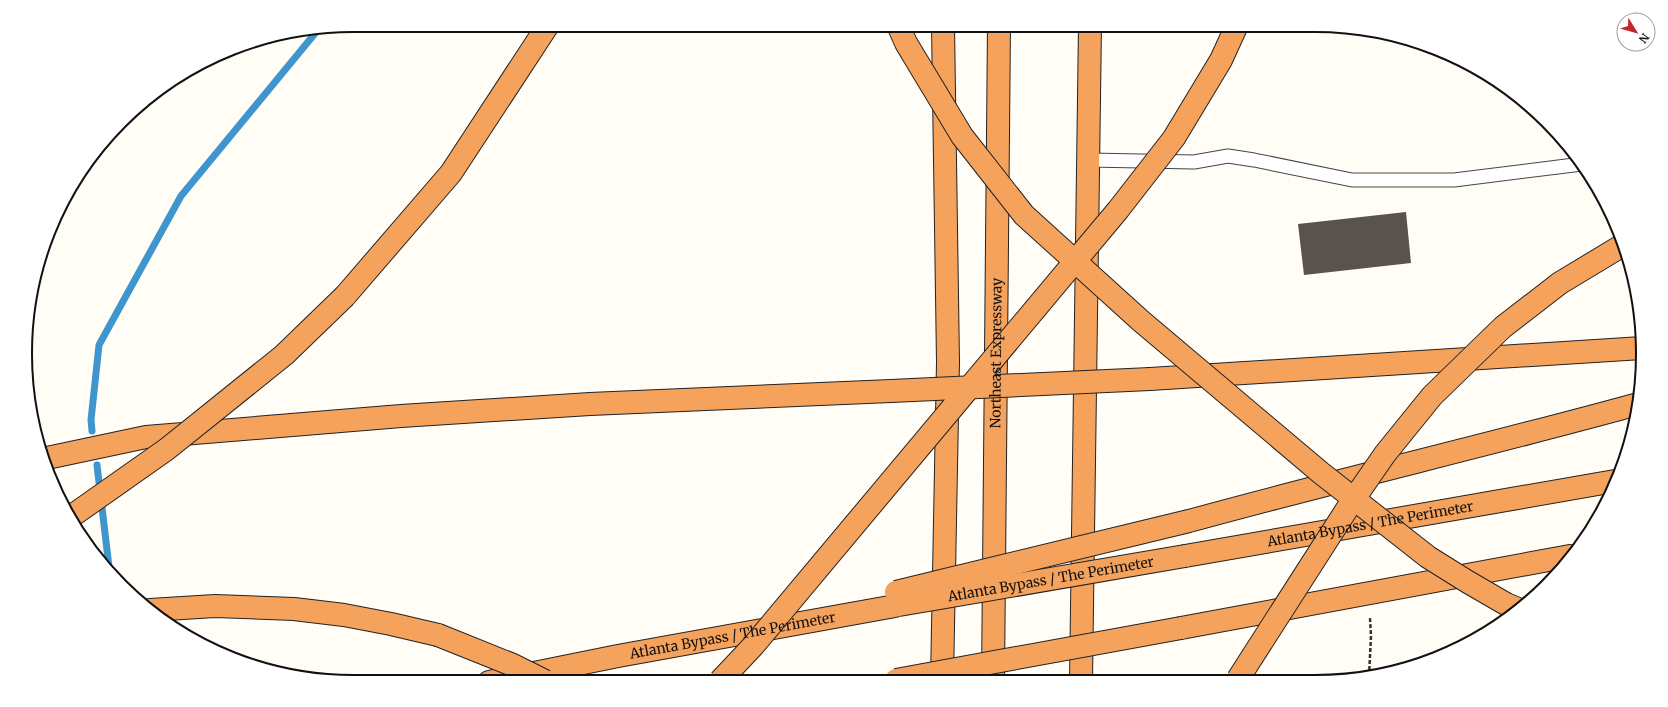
<svg xmlns="http://www.w3.org/2000/svg" width="1668" height="707" font-family="Merriweather,serif">
<style>
.lines{fill:none;stroke-linecap:round;stroke-linejoin:round}
.stream{stroke:#3f96cf;stroke-width:7}
.building{fill:#5a524d}
.lane-casing{stroke:#444;stroke-width:15}
.highway-casing{stroke:#222;stroke-width:24}
.path{stroke:#333;stroke-width:2.5;stroke-dasharray:4 2;stroke-linecap:butt}
.lane{stroke:#fff;stroke-width:13}
.highway{stroke:#f5a25d;stroke-width:22}
.highway-bridge-casing{stroke:#222;stroke-width:24;stroke-linecap:butt}
.highway-bridge{stroke:#f5a25d;stroke-width:22}
.labels{text-anchor:middle;stroke-width:4;stroke-linejoin:round;paint-order:stroke}
.street-label{font-size:14px;fill:#111;stroke:#fff}
.rim{fill:none;stroke:#111;stroke-width:2}
</style>
<rect width="100%" height="100%" fill="#fffdf5"/>
<g class="lines">
<path class="stream" d="M92,431L91,420L99,345L181,196L317,31
M97,465L109,567"/>
</g>
<path class="building" d="M1406,212L1411,263L1304,275L1298,224Z"/>
<g class="lines">
<defs>
<path id="lane" d="M1088,160L1194,162L1228,156L1254,160L1352,180H1454L1582,164"/>
<g id="highway">
<path d="M345,296L451,173L548,25"/>
<path d="M1150,379L1642,348"/>
<path d="M47,458L146,437L401,416L590,404L891,391"/>
<path d="M1189,521C1338,480 1489,445 1638,404"/>
<path id="s1" d="M1185,556L1615,481"/>
<path d="M150,610L215,606L294,609L344,615L391,624L438,635"/>
<path d="M1181,628L1570,556"/>
<path d="M942,680L948,362L943,25"/>
<path id="s2" d="M993,680L999,25"/>
<path d="M1081,680L1090,25"/>
<path id="s3" d="M489,682L618,656L895,606"/>
</g>
</defs>
<use href="#lane" class="lane-casing"/>
<use href="#highway" class="highway-casing"/>
<path class="path" d="M1369,676L1371,636L1370,618"/>
<use href="#lane" class="lane"/>
<use href="#highway" class="highway"/>
<defs>
<g id="highway-bridge">
<path d="M898,25L906,43L962,136L1024,215L1141,321L1321,473L1428,557L1468,582L1506,604L1518,609"/>
<path d="M891,391L1150,379"/>
<path d="M69,518L167,449L284,355L345,296"/>
<path d="M896,592L1189,521"/>
<path id="s4" d="M899,605L1185,556"/>
<path d="M438,635L513,665L545,681"/>
<path d="M1238,679L1347,509L1385,454L1432,396L1503,327L1560,283L1623,245"/>
<path d="M896,680L1181,628"/>
<path d="M720,681L753,646L1118,210L1174,138L1221,60L1237,25"/>
</g>
</defs>
<use href="#highway-bridge" class="highway-bridge-casing"/>
<use href="#highway-bridge" class="highway-bridge"/>
</g>
<g class="labels">
<g class="street-label">
<text dy="5" stroke="none"><textPath href="#s2" startOffset="327">Northeast Expressway</textPath></text>
<text dy="5" stroke="none"><textPath href="#s1" startOffset="188">Atlanta Bypass / The Perimeter</textPath></text>
<text dy="5" stroke="none"><textPath href="#s4" startOffset="154">Atlanta Bypass / The Perimeter</textPath></text>
<text dy="5" stroke="none"><textPath href="#s3" startOffset="248">Atlanta Bypass / The Perimeter</textPath></text>
</g>
</g>
<path d="M0 0H1668V707H0ZM353 32H1315A321 321 0 0 1 1636 353V354A321 321 0 0 1 1315 675H353A321 321 0 0 1 32 354V353A321 321 0 0 1 353 32Z" fill="#fff" fill-rule="evenodd"/>
<path class="rim" d="M353 32H1315A321 321 0 0 1 1636 353V354A321 321 0 0 1 1315 675H353A321 321 0 0 1 32 354V353A321 321 0 0 1 353 32Z"/>
<g transform="translate(1636 32) rotate(127)"><circle r="19" fill="#ffffff" stroke="#a0a0a0"/>
<path d="M0-3L7 15L0 10L-7 15Z" fill="#c4262e"/>
<text y="-6" font-size="11" font-weight="bold" text-anchor="middle" fill="#111111">N</text>
</g>
</svg>
